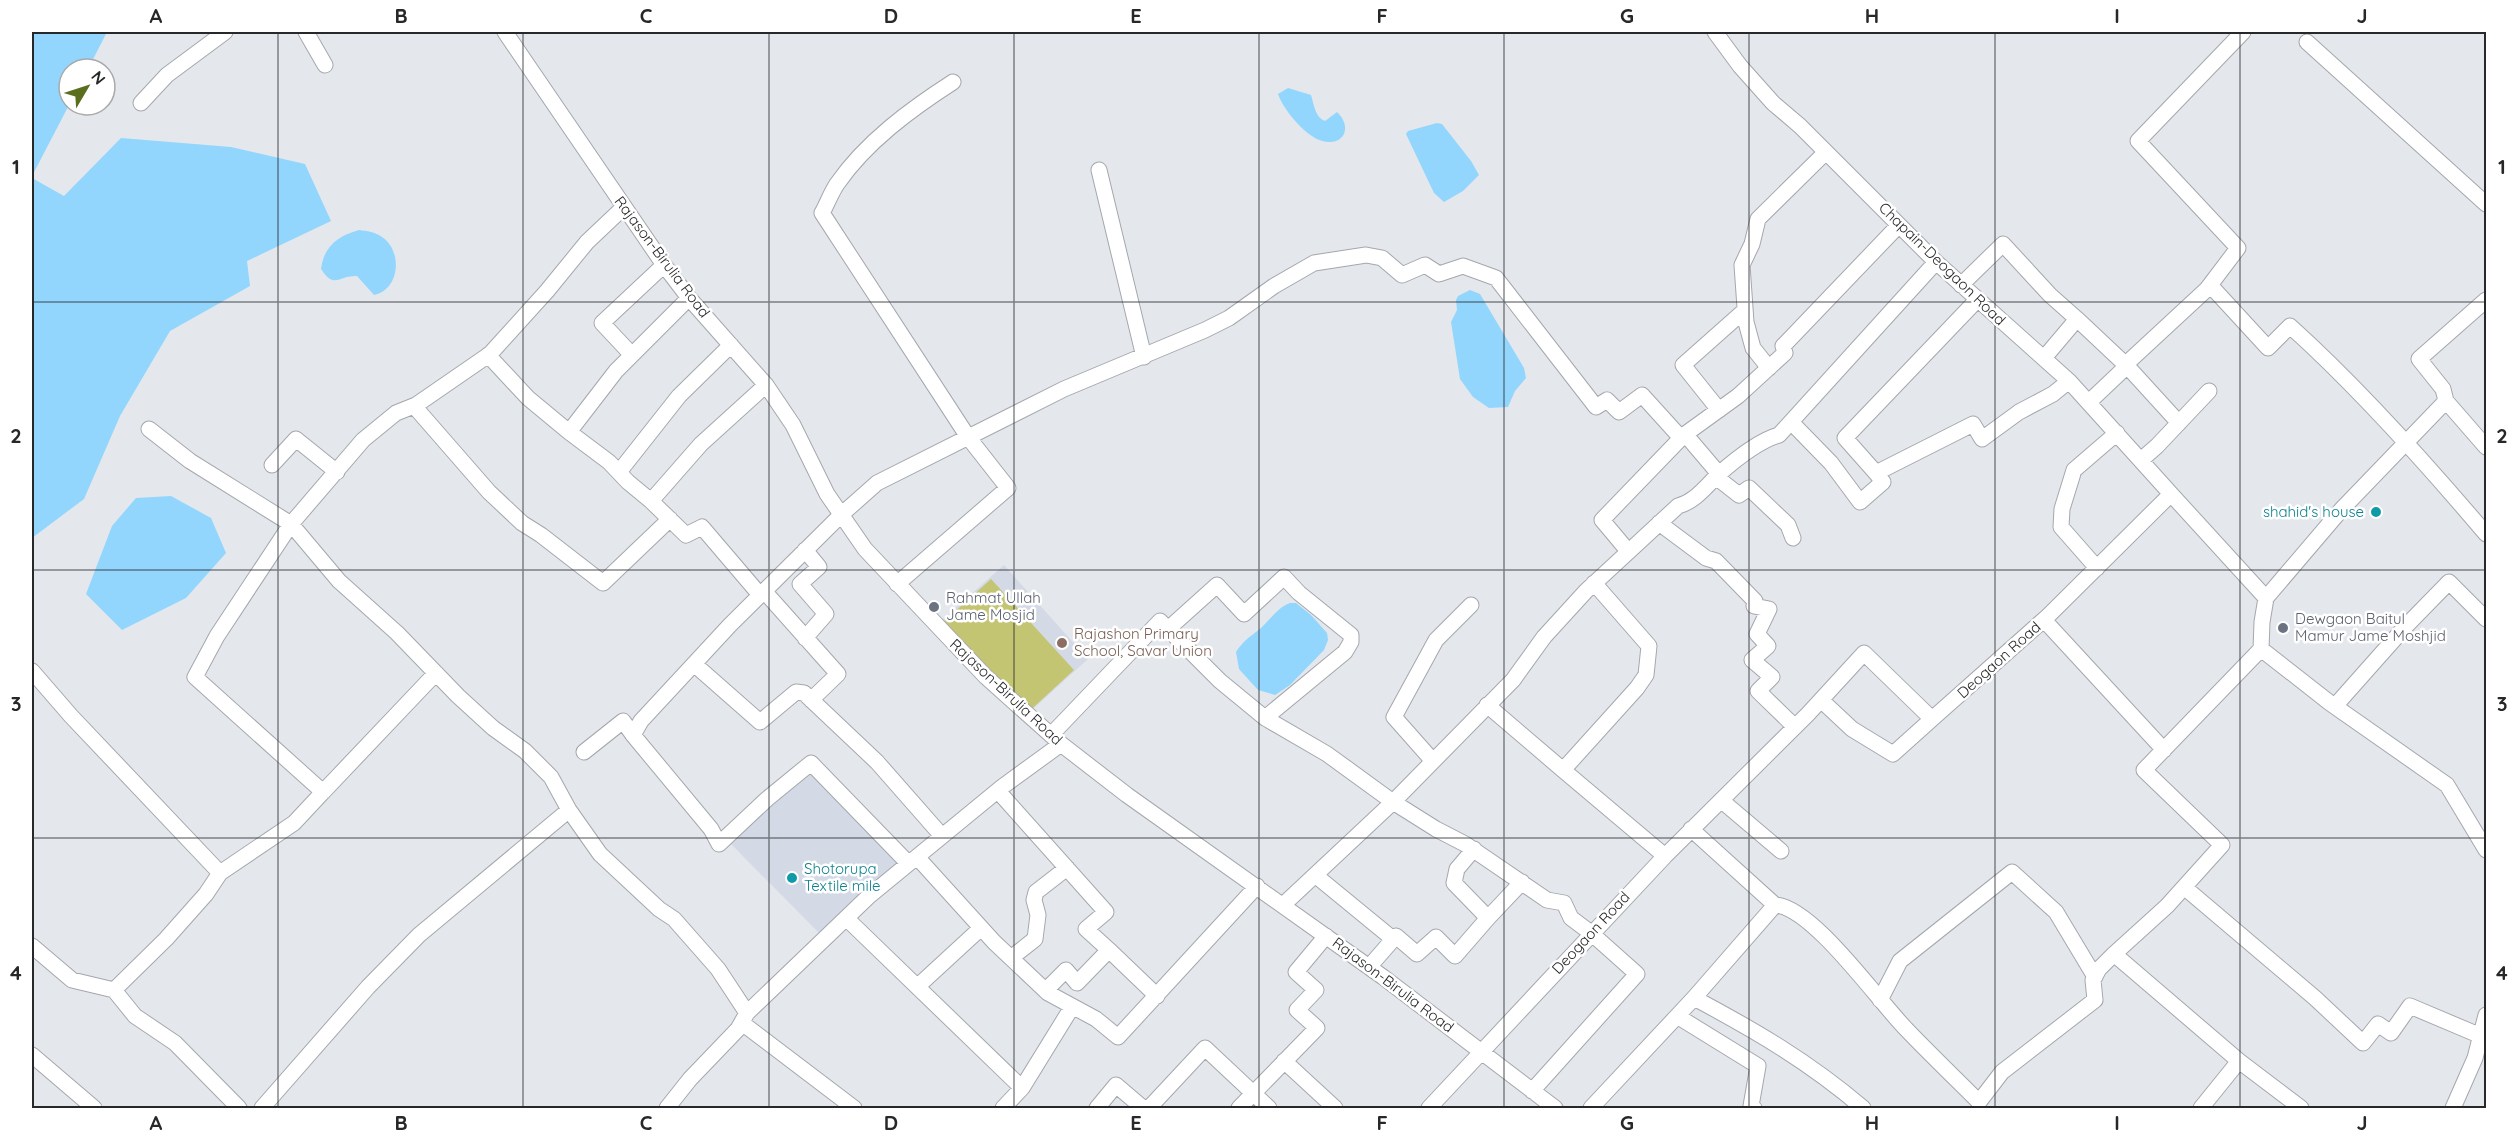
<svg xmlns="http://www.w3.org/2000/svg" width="2518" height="1140" font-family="Quicksand,sans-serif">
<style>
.built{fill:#d3dae5}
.green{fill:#c3c573}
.water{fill:#92d6fd}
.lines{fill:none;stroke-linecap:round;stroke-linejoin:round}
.minor-casing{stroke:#a4a7ac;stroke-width:17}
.minor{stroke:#fff;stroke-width:15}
.grid{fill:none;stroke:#27282a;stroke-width:1.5;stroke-opacity:0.55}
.culture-dot{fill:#0f9aa8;stroke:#fff;stroke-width:2}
.worship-dot{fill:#6b7280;stroke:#fff;stroke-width:2}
.education-dot{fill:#8d6e63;stroke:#fff;stroke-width:2}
.labels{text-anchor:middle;stroke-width:5;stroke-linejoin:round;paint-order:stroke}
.street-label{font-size:15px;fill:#27282a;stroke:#fff}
.culture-label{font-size:15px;fill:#0d838f;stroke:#fff;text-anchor:end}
.worship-label{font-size:15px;fill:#5b616d;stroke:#fff;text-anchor:start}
.education-label{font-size:15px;fill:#785e54;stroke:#fff;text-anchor:start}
.neatline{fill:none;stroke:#27282a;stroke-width:2}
.grid-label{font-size:20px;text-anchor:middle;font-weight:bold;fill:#27282a}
</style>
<rect width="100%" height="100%" fill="#e4e7ec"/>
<path class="built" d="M1004,565L1088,659L1023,718L934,627Z
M810,767L903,865L822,936L729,842Z"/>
<path class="green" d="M991,579L1074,670L1024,716L941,624Z"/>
<path class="water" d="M32,32H107L88,69H69V105L32,176Z
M1288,88L1311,95C1314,105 1315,117 1325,121L1337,112C1353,127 1344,147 1322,141C1305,136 1283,109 1278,94Z
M1437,123L1442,124L1471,161L1479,175L1463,191L1444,202L1434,193L1406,134L1408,131Z
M121,138L231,147L305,164L331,221L247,261L250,286L170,331L120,416L84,499L32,538V178L64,196Z
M359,230C367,231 375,232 382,237C403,251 400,290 374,295L357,276C338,275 335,290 321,269C324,246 338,236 359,230Z
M1470,290L1480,294L1524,368L1526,378L1515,391L1508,407L1489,408L1473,397L1460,379L1451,322L1457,310L1456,300L1458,296Z
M171,496L211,518L226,553L186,598L122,630L86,594L112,526L136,498Z
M1290,603H1296L1311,615L1327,633L1328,640L1324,650L1290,685L1275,695L1258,690L1239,669L1236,652C1246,637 1253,636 1264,625C1272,617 1279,607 1290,603Z"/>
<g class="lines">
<defs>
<path id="minor" d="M306,32L325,65
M505,32L664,265L689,298L766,385L793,425L827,494L865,549L986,677L1061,744L1127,795L1383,977L1555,1108
M1715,32L1740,66L1773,103L1800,126L1936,262L2069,381L2171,494
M2307,42L2486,204
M141,103L167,75L225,32
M1099,170L1144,357
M624,207L587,242L547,291L490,354L416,405L396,413L363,440L291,524L339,581L397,633L458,696L493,728L525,751L551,777L569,810L600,854L659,909L674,919L718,969L747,1013L738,1029L690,1079L667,1108
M1961,285L2003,244L2050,295L2077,319L2044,358
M2210,285L2268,348L2290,326C2360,389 2425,462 2486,534
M1977,300L1845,438L1876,473L1973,424L1982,439L2019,412L2053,394L2069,381
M2486,300L2419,359L2443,389L2446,401L2341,510L2266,598L2262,622L2261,649L2330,703L2447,785L2486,850
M2077,319L2127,366L2089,402
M488,355L528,398L569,432L616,371L689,298
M632,355L602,323L664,265
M2126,364L2207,289L2238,248L2138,141L2243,32
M2127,366L2179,423
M1769,368L1753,348L1746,322L1742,265L1752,244L1758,219L1826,152
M2446,401L2486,447
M414,406L489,492L522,523L541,535L603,583L670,519
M1719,410L1683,365L1745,310
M1791,422L1831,463L1860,502L1883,482L1876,473
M149,429L190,461L291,524L217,636L195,677L323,792L294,823L220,873L206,894L166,939L114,990L135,1016L175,1043L239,1108
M569,432L609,462L628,482L651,501
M1685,434L1719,474
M2141,460L2157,446L2209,391
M272,465L296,439L337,472
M619,472L679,396L731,345
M1716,477L1739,495L1749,488L1788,525L1793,538
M1659,523L1706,558L1716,561L1755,601L1754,606L1769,609L1757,634L1768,646L1752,660L1772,677L1758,691L1795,727
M1628,551L1602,520L1684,435L1738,396L1785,353L1783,346L1899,225
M2097,568L2061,527L2062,509L2074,470L2117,433
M1594,583L1649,646L1646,675L1637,688L1563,770L1665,856
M897,584L1008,488L968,437L822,213C827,204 831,193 837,184C866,142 911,109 953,82
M764,591L838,674L811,700
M760,595L702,527L686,535L651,501L701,444L766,385
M2044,620L2164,750
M1168,629L1217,585L1244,614L1284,577L1299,593L1351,635V642L1345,652L1265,718
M805,638L826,614L800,584L819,567L805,550
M694,664L760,722L796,692L804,693L877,762L942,836
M32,671L71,716L220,873
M1821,700L1852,729L1893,754L1932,719
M1487,705L1563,770
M2335,706L2406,626L2449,582L2486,619
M1051,735L1160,621L1220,681L1265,718L1327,754L1393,802L1436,829L1465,844L1547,900L1564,903L1571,918L1591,933L1637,974L1532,1091
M584,752L623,721L633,735
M1432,760L1394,717L1436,640L1471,605
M998,791L1106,912L1086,929L1109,950L1077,983L1066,970L1046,990
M323,792L436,673
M1722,801L1781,851
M917,857L994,942L1048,993L1096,1019L1118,1037L1257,886
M908,863L811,763L767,799L719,844L711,829L633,735L641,721L730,625L842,514L877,483L1064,389L1205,330L1229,318L1274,286L1314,263L1366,255L1382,258L1402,275L1425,265L1439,274L1463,266L1496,278L1596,407L1607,400L1619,412L1642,395L1681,438
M1315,875L1393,939
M2184,887L2315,998L2363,1043L2378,1024L2391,1033L2410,1006L2481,1036
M1283,905L1393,802L1513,680L1544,637L1586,591L1678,506C1696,501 1706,486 1719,474C1736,459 1758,441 1779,435L1936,262
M1775,905C1812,906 1879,1002 1907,1030C1930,1054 1955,1078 1979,1102L2002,1072L2095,1000L2093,980L2099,969L2114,954
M846,918L1022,1088L1003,1108
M1488,918L1522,882
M32,946L72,980L114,990
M1109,950L1157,996
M1011,958L1035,939L1038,915L1034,900L1036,892L1067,868
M1369,967L1396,936L1417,954L1436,937L1455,956L1488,918L1454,883L1457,869L1474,849
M918,986L981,928
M1694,998C1756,1031 1809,1062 1863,1108
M1880,1000L1900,961L2012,872L2056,912L2095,977
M747,1013L868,897L1002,787L1061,744
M1677,1016L1758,1066L1751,1106L1754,1108
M742,1023L854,1108
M32,1055L94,1108
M1284,1061L1335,1108
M2239,1061L2301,1108
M1022,1088L1072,1007
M262,1108L368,987L419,935L569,810
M1097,1108L1116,1085L1143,1108
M1149,1108L1205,1048L1269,1108
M1239,1108L1317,1028L1297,1010L1316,990L1296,972L1326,936
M1429,1108L1665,856L1808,714L1864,653L1932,719L2048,616L2171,494L2266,598
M1591,1108L1694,998L1775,905L1691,829
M2201,1108L2239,1061L2114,954L2167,906L2222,845L2144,770L2261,649
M2453,1108L2475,1058L2486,1015"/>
</defs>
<use href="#minor" class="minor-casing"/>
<use href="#minor" class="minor"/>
</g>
<path class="grid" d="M278,32V1108M523,32V1108M769,32V1108M1014,32V1108M1259,32V1108M1504,32V1108M1749,32V1108M1995,32V1108M2240,32V1108M32,302H2486M32,570H2486M32,838H2486"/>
<g class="culture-dot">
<circle cx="2376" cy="512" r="6"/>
<circle cx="792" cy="878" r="6"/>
</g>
<g class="worship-dot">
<circle cx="934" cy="607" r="6"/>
<circle cx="2283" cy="628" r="6"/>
</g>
<circle class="education-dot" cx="1062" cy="643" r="6"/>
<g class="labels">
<g class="street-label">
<text transform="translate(662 257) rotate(53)" y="5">Rajason-Birulia Road</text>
<text transform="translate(1942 264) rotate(44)" y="5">Chapain-Deogaon Road</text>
<text transform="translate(1999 660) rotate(-42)" y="5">Deogaon Road</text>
<text transform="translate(1006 692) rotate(43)" y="5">Rajason-Birulia Road</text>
<text transform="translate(1591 933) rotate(-47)" y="5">Deogaon Road</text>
<text transform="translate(1393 985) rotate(37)" y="5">Rajason-Birulia Road</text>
</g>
<g class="culture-label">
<text x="2364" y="517">shahid's house</text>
<text x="804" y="874" text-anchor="start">Shotorupa<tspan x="804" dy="17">Textile mile</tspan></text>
</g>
<g class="worship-label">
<text x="946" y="603">Rahmat Ullah<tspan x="946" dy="17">Jame Mosjid</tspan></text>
<text x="2295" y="624">Dewgaon Baitul<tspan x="2295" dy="17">Mamur Jame Moshjid</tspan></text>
</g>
<g class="education-label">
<text x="1074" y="639">Rajashon Primary<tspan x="1074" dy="17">School, Savar Union</tspan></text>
</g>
</g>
<rect width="2518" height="1140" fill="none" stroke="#ffffff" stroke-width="66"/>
<g transform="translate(87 87) rotate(51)"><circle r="28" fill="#ffffff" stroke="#a9a9aa" stroke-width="1.5"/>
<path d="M0-4.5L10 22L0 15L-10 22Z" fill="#5a6e1d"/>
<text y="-9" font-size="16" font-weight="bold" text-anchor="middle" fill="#27282a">N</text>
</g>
<rect x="33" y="33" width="2452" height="1074" class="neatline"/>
<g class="grid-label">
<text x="156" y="23">A</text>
<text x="401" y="23">B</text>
<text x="646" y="23">C</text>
<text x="891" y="23">D</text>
<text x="1136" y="23">E</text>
<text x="1382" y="23">F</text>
<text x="1627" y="23">G</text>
<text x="1872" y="23">H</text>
<text x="2117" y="23">I</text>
<text x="2362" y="23">J</text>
<text x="16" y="174">1</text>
<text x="2502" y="174">1</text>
<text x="16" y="443">2</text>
<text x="2502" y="443">2</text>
<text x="16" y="711">3</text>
<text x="2502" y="711">3</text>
<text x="16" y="980">4</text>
<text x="2502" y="980">4</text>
<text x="156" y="1130">A</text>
<text x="401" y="1130">B</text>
<text x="646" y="1130">C</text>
<text x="891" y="1130">D</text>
<text x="1136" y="1130">E</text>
<text x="1382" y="1130">F</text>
<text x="1627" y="1130">G</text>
<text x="1872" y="1130">H</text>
<text x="2117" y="1130">I</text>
<text x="2362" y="1130">J</text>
</g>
</svg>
